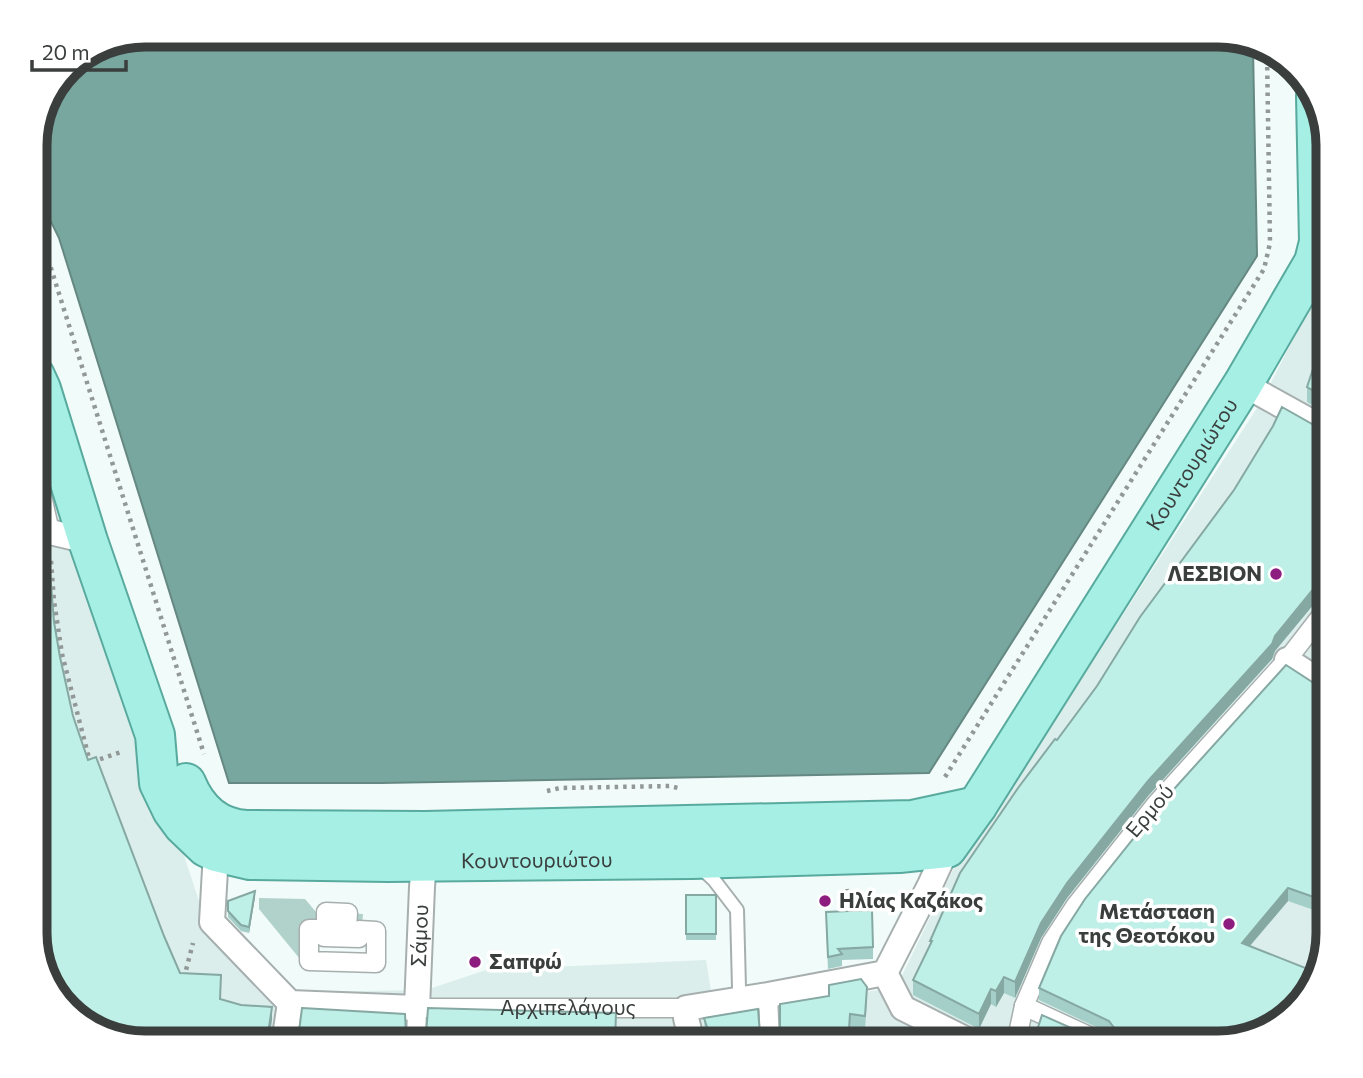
<svg xmlns="http://www.w3.org/2000/svg" width="1363" height="1078" font-family="Commissioner,sans-serif">
<style>
.built{fill:#dbeeeb}
.green{fill:#b1d1cb}
.water{fill:#78a79f;stroke:#658882;stroke-width:2}
.lines{fill:none;stroke-linecap:round;stroke-linejoin:round}
.service-casing{stroke:#a6afae;stroke-width:16}
.pedestrian-casing{stroke:#a6afae;stroke-width:21}
.minor-casing{stroke:#a6afae;stroke-width:28}
.primary-casing{stroke:#59aa9e;stroke-width:42}
.path{stroke:#919896;stroke-width:4.5;stroke-dasharray:3.5 5;stroke-linecap:butt}
.service{stroke:#fff;stroke-width:12}
.pedestrian{stroke:#fff;stroke-width:18}
.minor{stroke:#fff;stroke-width:24}
.primary{stroke:#a5efe5;stroke-width:38}
.wall{fill:#a4cec8}
.shaded-wall{fill:#86a8a2}
.building{fill:#bff0e8;stroke:#86a8a2;stroke-width:2}
.poi-dot{fill:#8d1e80;stroke:#fff;stroke-width:2.5}
.labels{text-anchor:middle;stroke-width:7;stroke-linejoin:round;paint-order:stroke}
.street-label{font-size:21px;fill:#3a3e3d;stroke:#fff}
.poi-label{font-size:21px;font-weight:bold;fill:#3a3e3d;stroke:#fff;text-anchor:end}
.rim{fill:none;stroke:#3a3e3d;stroke-width:9}
</style>
<rect width="100%" height="100%" fill="#f1fbf9"/>
<path class="built" d="M1328,260V933L1301,1005L1266,1032L1217,1043H145L35,939V399L211,938L269,1000L301,992L426,990L486,970L706,960L714,1010L896,988L953,870L1128,607L1261,402L1322,283Z"/>
<path class="green" d="M259,898L305,899L316,912L363,914L362,925L381,926L380,972L351,971V962L376,963L377,931L324,929L309,961L336,962V971L309,970L259,909Z"/>
<path class="water" d="M146,35H1218L1253,48L1257,256L929,773L381,783H229L59,238L35,189V138L72,63Z"/>
<g class="lines">
<defs>
<path id="service" d="M700,867L714,880L737,910L739,988L738,1000"/>
<g id="pedestrian">
<path d="M35,464L50,532"/>
<path d="M326,912L348,913L347,928H326Z"/>
<path d="M309,929H324V937L359,938V930L376,931V963L309,961Z"/>
<path d="M768,995L770,1043"/>
<path d="M1024,1006L1104,1043"/>
<path id="s1" d="M416,1043L417,1008H686"/>
<path d="M1016,1043L1024,1006L1051,943L1076,905L1156,804L1287,660L1328,607"/>
</g>
<g id="minor">
<path d="M1243,384L1328,431"/>
<path d="M35,533L50,532L88,541"/>
<path d="M1287,660L1328,687"/>
<path id="s2" d="M216,852L212,922L290,1003L417,1008L422,887L425,849"/>
<path d="M885,973L903,1008L973,1043"/>
<path d="M284,1043L290,1003"/>
<path d="M692,1043L686,1018V1008L768,995L885,973L930,885L947,848"/>
</g>
<g id="primary">
<path id="s3" d="M35,376L41,389L88,541L155,735L159,783L172,810L183,825L206,847L216,852L250,860L388,862L692,859L899,853L947,848L977,806L1243,384L1314,262L1319,242L1316,96"/>
<path d="M186,783C197,810 217,829 247,830L425,831L912,820L977,806"/>
</g>
</defs>
<use href="#service" class="service-casing"/>
<use href="#pedestrian" class="pedestrian-casing"/>
<use href="#minor" class="minor-casing"/>
<use href="#primary" class="primary-casing"/>
<path class="path" d="M35,228L44,246L204,754
M51,561L54,601L62,654L90,762
M92,762L124,751
M945,777L1264,269L1270,243L1267,54
M547,791L560,788L670,786L678,788
M847,889L851,915
M184,978L193,943"/>
<use href="#service" class="service"/>
<use href="#pedestrian" class="pedestrian"/>
<use href="#minor" class="minor"/>
<use href="#primary" class="primary"/>
</g>
<path class="wall" d="M1328,324V414L1307,402V387Z
M1321,429L1328,430V587L1275,651L1272,659L1148,796L1067,898L1041,938L1015,998L1004,993L996,1007L991,1004L979,1029L913,995V980L930,945V941L1057,740L1097,686Z
M1320,687L1328,690V915L1288,901L1250,946L1217,1043H1033L1106,1042L1112,1037L1109,1033L1039,1000V988Z
M686,895H716V940H686Z
M255,897L249,933L241,931L228,917V901Z
M826,924L873,947V959L842,960V966L828,969Z
M867,1001L865,1029L850,1028L849,1043L702,1041L705,1035L704,1018L760,1035L765,1040L771,1041Z"/>
<path class="shaded-wall" d="M1328,571V587L1275,651L1272,659L1148,796L1067,898L1041,938L1015,998V982L1041,923L1067,883L1148,781L1275,636Z
M1288,888V901L1242,955V943Z
M255,891V897L249,933V927Z
M1004,977V993L996,1007V991Z
M991,989V1004L979,1029V1014Z
M272,1007V1020L269,1041V1027Z"/>
<path class="building" d="M1328,324V399L1307,387Z
M1282,407L1321,429L1328,430V571L1275,636L1272,644L1148,781L1067,883L1041,923L1015,982L1004,977L996,991L991,989L979,1014L913,980L932,941H930L960,873L1018,788L1055,739L1057,740L1097,686L1140,617L1234,490L1273,426Z
M35,533L47,534L54,622L60,657L73,716L88,760L96,757L164,936L180,973L221,975L220,999L241,1005L272,1007L269,1027L270,1034L274,1041L280,1043H145L73,1016L35,939Z
M1286,665L1320,687L1328,689V902L1288,888L1242,943L1313,971L1301,1005L1266,1032L1217,1043H1033L1042,1015L1100,1041L1106,1042L1114,1036L1115,1029L1109,1021L1039,988L1061,936L1085,899L1165,799Z
M255,891L249,927L241,925L228,911V901Z
M686,895H716V934H686Z
M872,910L873,947L838,949L842,954L828,957L826,912Z
M861,979L867,987L865,1016L850,1014L848,1043H697L702,1041L706,1034L707,1027L704,1018L758,1009L760,1035L765,1040L771,1041L777,1039L780,1034V1004L829,996V985Z
M302,1008L405,1014L406,1034L410,1039L416,1041L422,1039L426,1035L428,1008L616,1013L615,1043H290L296,1038L299,1032Z"/>
<g class="poi-dot">
<circle cx="1276" cy="574" r="7"/>
<circle cx="825" cy="901" r="7"/>
<circle cx="1229" cy="924" r="7"/>
<circle cx="475" cy="962" r="7"/>
</g>
<g class="labels">
<g class="street-label">
<text dy="7" stroke="none"><textPath href="#s3" startOffset="1706">Κουντουριώτου</textPath></text>
<text transform="translate(1150 811) rotate(-50)" y="7">Ερμού</text>
<text dy="7" stroke="none"><textPath href="#s3" startOffset="840">Κουντουριώτου</textPath></text>
<text dy="7" stroke="none"><textPath href="#s2" startOffset="382">Σάμου</textPath></text>
<text dy="7" stroke="none"><textPath href="#s1" startOffset="186">Αρχιπελάγους</textPath></text>
</g>
<g class="poi-label">
<text x="1262" y="581">ΛΕΣΒΙΟΝ</text>
<text x="839" y="908" text-anchor="start">Ηλίας Καζάκος</text>
<text x="1215" y="919">Μετάσταση<tspan x="1215" dy="24">της Θεοτόκου</tspan></text>
<text x="489" y="969" text-anchor="start">Σαπφώ</text>
</g>
</g>
<path d="M0 0H1363V1078H0ZM145 47H1218A98 98 0 0 1 1316 145V933A98 98 0 0 1 1218 1031H145A98 98 0 0 1 47 933V145A98 98 0 0 1 145 47Z" fill="#fff" fill-rule="evenodd"/>
<path class="rim" d="M145 47H1218A98 98 0 0 1 1316 145V933A98 98 0 0 1 1218 1031H145A98 98 0 0 1 47 933V145A98 98 0 0 1 145 47Z"/>
<path d="M32 60v10h94v-10" fill="none" stroke="#3a3e3d" stroke-width="3.5"/>
<text x="42" y="60" font-size="21" fill="#3a3e3d" stroke="#ffffff" stroke-width="5" paint-order="stroke">20 m</text>
</svg>
